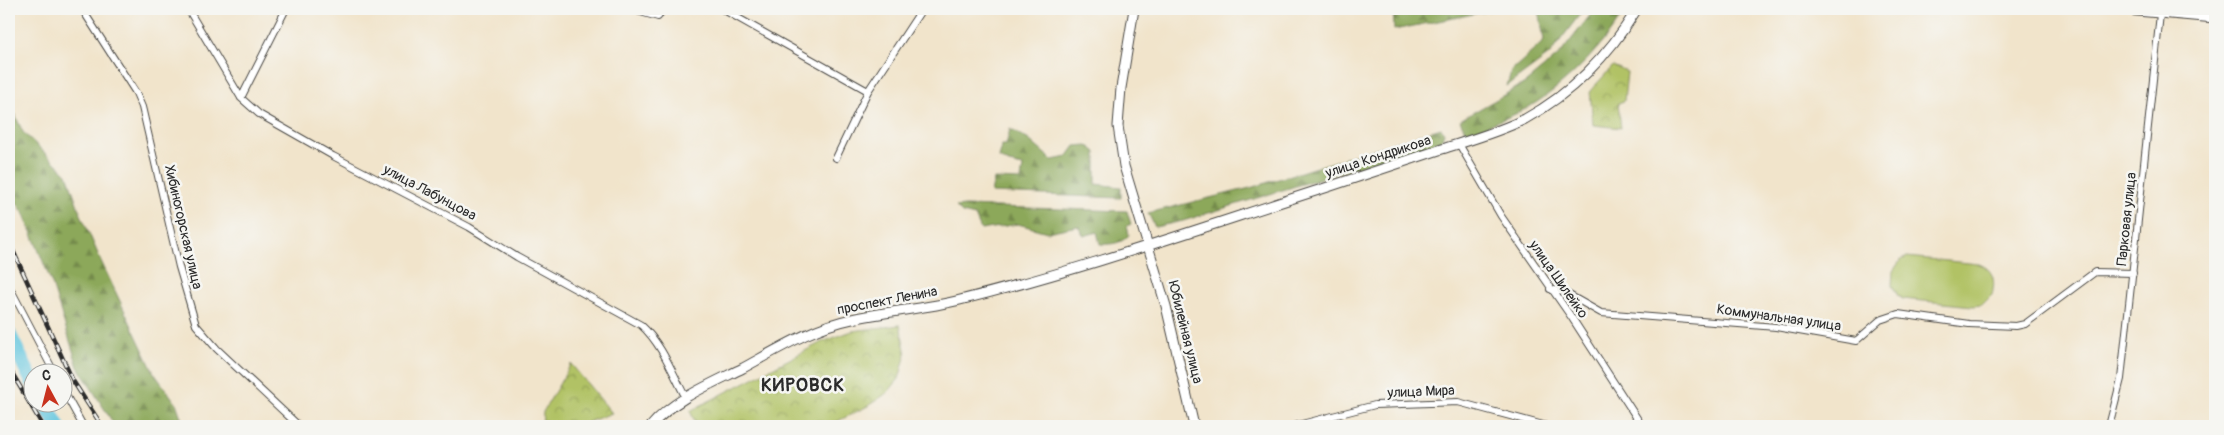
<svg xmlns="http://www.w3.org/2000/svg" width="2224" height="435" font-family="Pangolin,sans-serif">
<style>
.forest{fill:url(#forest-firs);stroke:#5c6a42}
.park{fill:url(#park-crowns);stroke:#6e7648}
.pitch{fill:#b1c265;stroke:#6e7648}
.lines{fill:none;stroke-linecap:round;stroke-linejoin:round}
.river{stroke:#60c5de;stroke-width:15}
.street-casing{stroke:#494743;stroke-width:8}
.secondary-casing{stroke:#494743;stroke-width:11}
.street{stroke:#fff;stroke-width:6}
.secondary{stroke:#fff;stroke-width:9}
.rail-casing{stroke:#2b2b2b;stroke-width:4.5}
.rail{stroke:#f6f6f2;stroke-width:2.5;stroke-dasharray:8;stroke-linecap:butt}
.labels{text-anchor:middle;stroke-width:5;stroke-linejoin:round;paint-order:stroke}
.street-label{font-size:14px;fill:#2b2b2b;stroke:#f6f6f2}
.district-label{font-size:19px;font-weight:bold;letter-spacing:1px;fill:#2b2b2b;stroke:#f6f6f2}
</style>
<defs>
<pattern id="forest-firs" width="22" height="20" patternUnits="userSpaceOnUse" patternTransform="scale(1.25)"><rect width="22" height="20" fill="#8ca85a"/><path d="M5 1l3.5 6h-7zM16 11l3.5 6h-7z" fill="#73894b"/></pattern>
<pattern id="park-crowns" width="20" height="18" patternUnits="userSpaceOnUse" patternTransform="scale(1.25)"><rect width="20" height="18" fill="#b1c265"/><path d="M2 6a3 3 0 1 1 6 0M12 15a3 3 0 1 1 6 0" fill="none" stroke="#909e53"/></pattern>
</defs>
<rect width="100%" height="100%" fill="#f6f6f2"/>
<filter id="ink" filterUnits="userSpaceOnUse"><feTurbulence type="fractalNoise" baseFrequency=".02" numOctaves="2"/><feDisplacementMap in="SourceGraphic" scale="10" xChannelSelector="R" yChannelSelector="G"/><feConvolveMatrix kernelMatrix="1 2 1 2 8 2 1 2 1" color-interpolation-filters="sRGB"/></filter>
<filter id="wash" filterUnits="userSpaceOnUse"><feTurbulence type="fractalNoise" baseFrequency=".0096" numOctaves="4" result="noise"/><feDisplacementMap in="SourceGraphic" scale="20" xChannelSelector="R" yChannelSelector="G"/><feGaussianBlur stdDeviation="1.12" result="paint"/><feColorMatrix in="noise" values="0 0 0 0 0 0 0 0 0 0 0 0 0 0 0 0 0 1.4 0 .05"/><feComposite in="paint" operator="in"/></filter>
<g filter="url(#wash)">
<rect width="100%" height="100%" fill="#f1e4cb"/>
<path class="forest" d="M1393,9H1498L1394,30Z
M1539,9H1584L1549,55L1507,86L1511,71L1544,41Z
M1595,9H1626C1604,45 1572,79 1537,102C1516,116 1490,124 1467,134L1460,120L1525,83L1560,54Z
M9,112L15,115L23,132L67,174L80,212L101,261L154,373L176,403L184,426H115L78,367L52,284L24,214L9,191Z
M1441,128L1444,133L1441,141L1183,221L1155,227L1148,213L1250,188Z
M1010,129L1029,140L1052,160L1067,157L1075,146L1087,145L1096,152V184L1121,187V198L991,193L994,179L1021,180L1023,166L1009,163L999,158L1002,145H1006Z
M965,206L1127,211L1131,224L1127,226L1129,235C1122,243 1112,245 1100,244L1097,232L1084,236L1078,226L1047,232L1018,224L981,230L975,216L962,213L956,207Z"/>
<path class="park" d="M1613,66L1627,72L1624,101L1618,103L1621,128L1593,125L1590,91Z
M900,325L906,354L899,379L887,393L868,406L828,426H697L690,411L822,342L852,331Z
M571,364L612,413L578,426H542L543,412Z"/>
<path class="pitch" d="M1907,257L1979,264C1993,269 1996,280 1992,295L1982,305L1973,306L1903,299L1898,296L1892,285L1893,271L1900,261Z"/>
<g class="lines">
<path class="river" d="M9,334L32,381
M44,402L58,426"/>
</g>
</g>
<g filter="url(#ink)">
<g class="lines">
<defs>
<path id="street" d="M82,9L136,93L142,107L179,267L196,325L217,349L299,426
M188,9L241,98L259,114L333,156L469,227L517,257L641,325C662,344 673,374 686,398
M630,9L658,17L663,9
M722,9L868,91
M241,98L286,9
M1459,144L1501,216L1572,318L1642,426
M836,158L868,91L922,9
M9,286L54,372
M1550,289L1564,292L1601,313L1776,327L1856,341L1880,320L1898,314L1969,324L2016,326L2025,324L2095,272L2133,273
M62,388L83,426
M1294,426L1375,405L1458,402L1547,426
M2109,426L2121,379L2160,14"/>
<path id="secondary" d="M1134,9L1121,88L1118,126L1124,166L1166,306L1194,426
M2115,9L2215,18
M651,426C674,399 711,384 743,368C778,349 813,327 852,319C888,311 925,309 960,300C1085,269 1206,226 1328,187C1366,174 1404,162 1442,149C1470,140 1499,132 1525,119C1572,93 1609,55 1637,9"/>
</defs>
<use href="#street" class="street-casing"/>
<use href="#secondary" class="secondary-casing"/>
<use href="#street" class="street"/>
<use href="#secondary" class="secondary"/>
<defs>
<path id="rail" d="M9,242L73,381L102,426
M9,368L43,426"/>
</defs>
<use href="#rail" class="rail-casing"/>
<use href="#rail" class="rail"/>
</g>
</g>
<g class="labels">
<g class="street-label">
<text transform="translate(1378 156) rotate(-18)" y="5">улица Кондрикова</text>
<text transform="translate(430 192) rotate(28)" y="5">улица Лабунцова</text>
<text transform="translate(2126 219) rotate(-84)" y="5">Парковая улица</text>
<text transform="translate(184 227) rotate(77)" y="5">Хибиногорская улица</text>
<text transform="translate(1559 279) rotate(55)" y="5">улица Шилейко</text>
<text transform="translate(887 300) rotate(-11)" y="5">проспект Ленина</text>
<text transform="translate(1779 317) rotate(8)" y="5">Коммунальная улица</text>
<text transform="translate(1186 332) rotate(76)" y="5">Юбилейная улица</text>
<text transform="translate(1421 391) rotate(-2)" y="5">улица Мира</text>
</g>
<g class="district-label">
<text x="803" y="391">КИРОВСК</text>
</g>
</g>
<rect width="2224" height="435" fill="none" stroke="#f6f6f2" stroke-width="30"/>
<g transform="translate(48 388) rotate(353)"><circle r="24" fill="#f6f6f2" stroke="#a5a5a2"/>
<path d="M0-4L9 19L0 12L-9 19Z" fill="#c8321e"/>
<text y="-8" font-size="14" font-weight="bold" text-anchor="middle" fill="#2b2b2b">С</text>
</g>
</svg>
